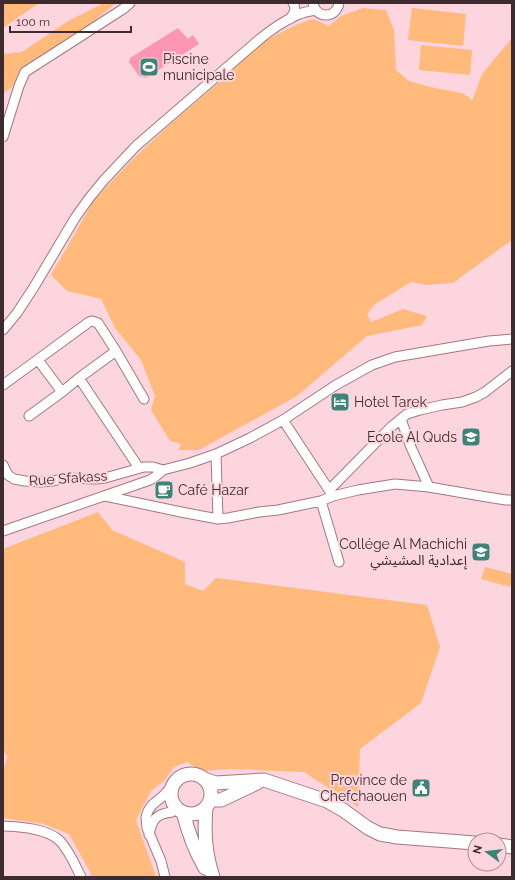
<svg xmlns="http://www.w3.org/2000/svg" width="515" height="880" font-family="Raleway,'Noto Sans Arabic',sans-serif">
<style>
.green{fill:#ffba7c}
.water{fill:#fd96b2}
.lines{fill:none;stroke-linecap:round;stroke-linejoin:round}
.street-casing{stroke:#a37882;stroke-width:11}
.secondary-casing{stroke:#a37882;stroke-width:15}
.street{stroke:#fff;stroke-width:9}
.secondary{stroke:#fff;stroke-width:13}
.labels{text-anchor:middle;stroke-width:4;stroke-linejoin:round;paint-order:stroke}
.poi-label{font-size:14px;fill:#3e2b30;stroke:#fcd5de;text-anchor:start}
.street-label{font-size:14px;fill:#3e2b30;stroke:#fcd5de}
</style>
<rect width="100%" height="100%" fill="#fcd5de"/>
<path class="green" d="M3,3H39L3,28Z
M104,3H116L35,69L3,94V54L22,52L68,21Z
M363,8L386,10L394,30L396,70L409,81L430,87L462,93L470,98L472,101L482,74L512,38V241L505,245L453,283L427,285L411,282L375,304L367,314L371,322L403,309L427,316L422,325L367,336L297,396L199,450H178L181,444L170,441L151,410L155,396L141,360L115,328L101,299L67,291L51,275L94,200L135,157L177,118L223,79L262,42L296,25L313,19L329,26L341,16Z
M412,8L466,14L463,46L408,40Z
M421,45L472,50L470,75L419,70Z
M98,512L112,530L185,562V584L203,591L216,578L427,605L440,647L421,703L360,749L358,807L304,772L232,769L201,771L187,762L174,767L164,781L151,791L136,820L156,877H91L90,872L69,834L44,824L3,818V772L7,757L3,750V549Z
M485,567L512,574V579L510,587L481,579Z"/>
<path class="water" d="M178,28L188,39L193,35L199,44L146,78L139,76L129,62L130,58Z"/>
<g class="lines">
<defs>
<path id="street" d="M313,3C316,19 336,19 339,3
M290,19C294,13 297,9 293,3
M3,137L19,86L25,72L123,9L130,3
M3,330L17,313L34,287L75,218L90,197L104,180L136,146L261,38C272,29 284,21 297,15C303,12 310,11 316,10
M38,360L62,392
M3,385L89,322L92,321L98,323L116,351
M29,416L62,392L79,378
M401,419L410,445L429,487
M283,420L331,493
M216,454L218,519
M3,465L8,475L14,479L25,481L41,482L53,481L65,478L96,479L105,478L144,467H153L163,470
M139,468L79,378L116,351L144,399
M330,489L342,477L391,427L407,414L420,410L442,405L462,402L476,397L485,392L512,371
M105,496L181,512L218,519L228,518L259,512L278,510L321,501L333,496L358,490L395,484L429,487L487,497L506,500H512
M321,501L339,562
M3,531L150,480L156,476L163,470L190,463L216,454L250,438L283,420L336,385L372,365L395,357L489,341L512,339
M3,826C20,827 47,828 60,841C70,852 75,865 81,877
M149,835C152,819 156,814 172,812L176,807
M165,877L161,861L147,828L146,817L148,811L152,805L163,796L172,786"/>
<path id="secondary" d="M171 794a20 20 0 1 1 40 0a20 20 0 1 1-40 0Z
M204,779L216,783L264,780L327,801L343,810L368,828L380,834L397,837L475,843
M210,800H221L257,783
M206,807C204,832 205,853 213,877
M183,812C188,832 195,851 205,868
M499,845L512,847"/>
</defs>
<use href="#street" class="street-casing"/>
<use href="#secondary" class="secondary-casing"/>
<use href="#street" class="street"/>
<use href="#secondary" class="secondary"/>
</g>
<defs>
<symbol id="stadium-square" viewBox="-11 -11 22 22"><rect x="-9" y="-9" width="18" height="18" rx="4" fill="#3d8378" stroke="#fcd5de"/><path d="M0-5a6.5 5 0 1 0 0 10a6.5 5 0 1 0 0-10ZM-3.5-1.8h7v3.6h-7Z" fill="#fff"/></symbol>
<symbol id="hotel-square" viewBox="-11 -11 22 22"><rect x="-9" y="-9" width="18" height="18" rx="4" fill="#3d8378" stroke="#fcd5de"/><path d="M-6-4.5h1.5V1H6V5H4.5V3h-9V5H-6ZM-4 0a1.8 1.8 0 1 1 3.6 0ZM.5 0V-2.5h3Q6-2.5 6 0Z" fill="#fff"/></symbol>
<symbol id="school-square" viewBox="-11 -11 22 22"><rect x="-9" y="-9" width="18" height="18" rx="4" fill="#3d8378" stroke="#fcd5de"/><path d="M0-5L7-2L0 1L-7-2ZM-4 1L0 2.5L4 1V4Q0 6-4 4Z" fill="#fff"/></symbol>
<symbol id="cafe-square" viewBox="-11 -11 22 22"><rect x="-9" y="-9" width="18" height="18" rx="4" fill="#3d8378" stroke="#fcd5de"/><path d="M-5.5-4.5H6V0H3Q3 3.5 0 3.5H-2.5Q-5.5 3.5-5.5 0ZM3-3.2v2h1.7v-2ZM-6 4.5H4V6H-6Z" fill="#fff"/></symbol>
<symbol id="university-square" viewBox="-11 -11 22 22"><rect x="-9" y="-9" width="18" height="18" rx="4" fill="#3d8378" stroke="#fcd5de"/><path d="M0-5L7-2L0 1L-7-2ZM-4 1L0 2.5L4 1V4Q0 6-4 4Z" fill="#fff"/></symbol>
<symbol id="civic-square" viewBox="-11 -11 22 22"><rect x="-9" y="-9" width="18" height="18" rx="4" fill="#3d8378" stroke="#fcd5de"/><path d="M-.6-6.5H3V-4.5H.6V-3L4-1V1h2V6H-6V1h2V-1L-.6-3ZM-1.2 2.5V6h2.4V2.5Z" fill="#fff"/></symbol>
</defs>
<g fill-rule="evenodd">
<use href="#stadium-square" x="138" y="56" width="22" height="22"/>
<use href="#hotel-square" x="329" y="391" width="22" height="22"/>
<use href="#school-square" x="460" y="426" width="22" height="22"/>
<use href="#cafe-square" x="153" y="479" width="22" height="22"/>
<use href="#university-square" x="470" y="541" width="22" height="22"/>
<use href="#civic-square" x="410" y="777" width="22" height="22"/>
</g>
<g class="labels">
<g class="poi-label">
<text x="163" y="64">Piscine<tspan x="163" dy="16">municipale</tspan></text>
<text x="354" y="407">Hotel Tarek</text>
<text x="457" y="442" text-anchor="end">Ecole Al Quds</text>
<text x="178" y="495">Café Hazar</text>
<text x="467" y="549" text-anchor="end">Collége Al Machichi<tspan x="467" dy="16">إعدادية المشيشي</tspan></text>
<text x="407" y="785" text-anchor="end">Province de<tspan x="407" dy="16">Chefchaouen</tspan></text>
</g>
<g class="street-label">
<text transform="translate(68 478) rotate(-4)" y="5">Rue Sfakass</text>
</g>
</g>
<rect width="515" height="880" fill="none" stroke="#3e2b30" stroke-width="8"/>
<g transform="translate(487 852) rotate(285)"><circle r="19" fill="#fcd5de" stroke="#b09198"/>
<path d="M0-3L7 15L0 10L-7 15Z" fill="#3d8378"/>
<text y="-6" font-size="11" font-weight="bold" text-anchor="middle" fill="#3e2b30">N</text>
</g>
<path d="M10 26v6h121v-6" fill="none" stroke="#3e2b30" stroke-width="2"/>
<text x="16" y="26" font-size="12" fill="#3e2b30" stroke="#fcd5de" stroke-width="3" paint-order="stroke">100 m</text>
</svg>
